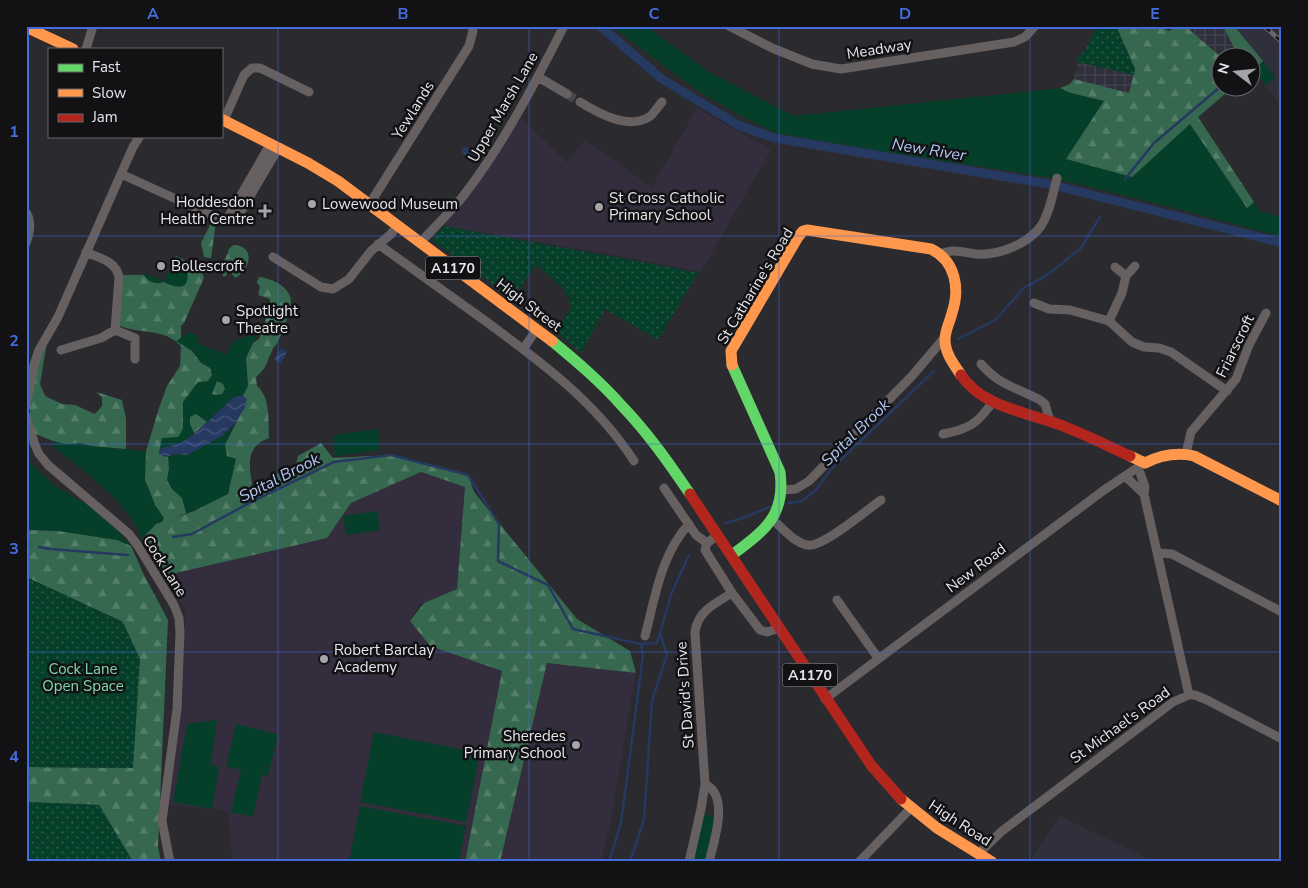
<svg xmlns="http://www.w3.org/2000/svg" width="1308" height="888" font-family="'Nunito Sans',sans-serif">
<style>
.built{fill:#30303c}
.industrial{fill:url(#industrial-grid)}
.education{fill:#332d3d}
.green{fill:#063f29}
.forest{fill:url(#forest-firs)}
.park{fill:url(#park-dots)}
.water{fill:url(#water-waves)}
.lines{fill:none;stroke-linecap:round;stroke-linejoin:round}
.stream{stroke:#263960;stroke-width:2.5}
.canal{stroke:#263960;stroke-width:9}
.street-tunnel{stroke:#46464b;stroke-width:9;stroke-dasharray:9 4.5;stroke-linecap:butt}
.street{stroke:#666061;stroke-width:9}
.fast{stroke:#63d668;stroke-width:11}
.slow{stroke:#ff974d;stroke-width:11}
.jam{stroke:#b3261e;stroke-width:11}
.rail-casing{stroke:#6a6668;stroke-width:4.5}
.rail{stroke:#121215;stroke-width:2.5;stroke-dasharray:8;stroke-linecap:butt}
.grid{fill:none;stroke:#456cdc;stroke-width:1;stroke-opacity:0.55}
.poi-dot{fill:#a4a4a9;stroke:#121215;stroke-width:2}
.labels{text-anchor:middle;stroke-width:5;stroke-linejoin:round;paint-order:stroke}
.shield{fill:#121215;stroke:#a6a6ab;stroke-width:1}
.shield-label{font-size:14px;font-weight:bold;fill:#e6e6eb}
.street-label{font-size:15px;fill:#e6e6eb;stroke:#121215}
.poi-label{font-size:15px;fill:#e6e6eb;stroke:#121215;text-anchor:start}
.park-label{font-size:15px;fill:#81d9a9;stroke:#121215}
.water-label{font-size:16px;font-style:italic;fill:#b0c7f2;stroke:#121215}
.neatline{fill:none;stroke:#456cdc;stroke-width:2}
.grid-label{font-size:16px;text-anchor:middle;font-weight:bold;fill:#456cdc}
</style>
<defs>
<pattern id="industrial-grid" width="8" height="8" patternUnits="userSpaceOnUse" patternTransform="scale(1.25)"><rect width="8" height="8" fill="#30303c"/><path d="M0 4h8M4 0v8" fill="none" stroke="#44444f"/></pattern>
<pattern id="forest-firs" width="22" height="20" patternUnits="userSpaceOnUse" patternTransform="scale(1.25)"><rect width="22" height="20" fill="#36684f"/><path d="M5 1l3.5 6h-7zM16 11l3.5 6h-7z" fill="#537e68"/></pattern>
<pattern id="park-dots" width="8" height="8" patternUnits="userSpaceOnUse" patternTransform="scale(1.25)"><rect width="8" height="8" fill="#063f29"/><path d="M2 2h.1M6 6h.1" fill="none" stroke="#2a5b48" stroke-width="1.8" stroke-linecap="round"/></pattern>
<pattern id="water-waves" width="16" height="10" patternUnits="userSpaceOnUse" patternTransform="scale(1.25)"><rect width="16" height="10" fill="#263960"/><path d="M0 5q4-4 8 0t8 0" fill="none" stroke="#465677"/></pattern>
</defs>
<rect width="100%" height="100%" fill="#2a2a2f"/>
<path class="built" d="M1234,26H1282V107L1265,85L1276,77Z
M1060,816L1156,862H1029Z"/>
<path class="industrial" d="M1185,26H1223L1234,47L1221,57Z
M1078,62L1134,75L1129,93L1074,80Z"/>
<path class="education" d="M697,108L771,150L701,272L609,254L444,226L486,172L520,117L568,163L584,140L652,187Z
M422,472L465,487L457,589L419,605L410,621L430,646L502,671L465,862H232L228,811L166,804L186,611L163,576L327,538L351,503Z
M547,663L636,673L612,817L601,862H500Z"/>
<path class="green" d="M611,26H646L709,72L794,116L1060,88L1071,93L1190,123L1247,208L1254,202L1260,211L1282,217V237L1182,210L1053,178L885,152L776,133L747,119L698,91Z
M1263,61L1276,78L1265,85L1253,69Z
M169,269H183L188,271C191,290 177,289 164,282L158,284L146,279L144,275L145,273L160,279L164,282Z
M190,332L199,336L197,343L227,355L232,341L236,343L238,338L244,339L246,334L256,337L246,358L248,386L243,396L233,398L207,422L201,417L193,435L179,444L159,450L162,437L183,429C180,395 189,391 210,368L201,363L192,351L176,341Z
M236,422L230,432L236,459L228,494L194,511L186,513L182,498L172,489L167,480L169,468L168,456L175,454L184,455L222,436Z
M378,429L380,450L335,456L333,435Z
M53,441L66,444L80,443L91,446L146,451L145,479L155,505L164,517L162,521L156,524L142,539C126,499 85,473 53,446Z
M27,460L55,486L91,507L118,531L131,546L117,540L58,531L31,530L28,522Z
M377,511L380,530L346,535L343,516Z
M217,720L211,765L219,767L212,809L173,802L187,724Z
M236,724L278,734L268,776L262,775L253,817L231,812L241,770L226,766Z
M374,732L480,753L466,822L360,802Z
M360,806L466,826L459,862H349Z
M706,815L716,817L706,862H692L703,816Z"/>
<path class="forest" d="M1116,26H1155L1170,31L1174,26H1185L1221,57L1220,88H1232L1198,117L1254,202L1247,208L1190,124L1132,177L1066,159L1104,101L1071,93L1060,88L1070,84L1074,79L1129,93L1135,69Z
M1223,26H1234L1263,61L1251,72L1250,58L1223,57L1234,47Z
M212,221L216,222L211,258L204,257L201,243Z
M233,245C256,246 251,269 235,278L232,274L233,266L230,265L226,276L223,277V263L228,253V250Z
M176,256L195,265L203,262L207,263L205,267L201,268L204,278L184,323L181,326V338L176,341L192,351L201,363L210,368L212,375L208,381L198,382L183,402V429L178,437L162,438L159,453L168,456L169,468L167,480L172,489L182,498L186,513L175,518L194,511L228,494L236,459L227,456L225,445L246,403V399L243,396L248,386L246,358L253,343L259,339L270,307V299L258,295L260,287L257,282L259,277C270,278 290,286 291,301C291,310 283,333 278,341C277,345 273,347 272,351C266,363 267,368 256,377L257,386C271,398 268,421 269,438C244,448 250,464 252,487L296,464L298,456L321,443L333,458L391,455L468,475L474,492L577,619L630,651L636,673L547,663L500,862H465L502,671L430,646L410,621L424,603L457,589L465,487L421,472L351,503L327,538L167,575L142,539L156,524L162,522L164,518L155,505L145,479L146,451L159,408L167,386L180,366L181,346C163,327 139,335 118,325L121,275H144C148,282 156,285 164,282C176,289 191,290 187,271L183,269H169Z
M47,342L40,384L45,396L62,404L75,405L95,414L102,406V397L96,392L122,400L126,419V449L91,446L80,443L66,444L53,441L33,433C32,427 30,420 30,414C28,393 36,360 47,342Z
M217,381L223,384L225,389L222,394L216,395L212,394Z
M196,414L207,422L195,433H194L190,424V417Z
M26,530L58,531L117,540L131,546L144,575L168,620L158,846L161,862H133L99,805L26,802V767L133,768L123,622L26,577Z"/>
<path class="park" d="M1097,26H1116L1135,69L1134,75L1078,62L1076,60L1086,49Z
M444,226L664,266L698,273L658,340L605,309L581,353L556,332L572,305L568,302L571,298L564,293L565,290L536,265L512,298L433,241L435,236Z
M26,577L123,622L140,659L133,768L26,767Z
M26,802L99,805L133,862H26Z"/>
<path class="water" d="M464,146L476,154L473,159L461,152Z
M281,348L287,352L281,364L274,360Z
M238,396H243L247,399L244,409L236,422L222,436L187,455L175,454L166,457L159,455L161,448L179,444L193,435L233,398Z"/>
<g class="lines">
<path class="stream" d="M1250,62L1254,58
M1125,179L1154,143L1220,87
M958,339L995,320L1025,287L1046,276L1080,249L1100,217
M789,503L802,501L816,490L831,469L934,371
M725,523L740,519L770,507
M173,537L192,534L253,501L334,462L391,455L468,475L499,524L498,561L548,585L573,629L641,644L657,643L672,592L689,555
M26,544H29
M39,547L50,549L128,555
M609,862L621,823L643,656L641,644
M630,862L644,819L652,701L667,654L660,634"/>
<path class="canal" d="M600,26L662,79L738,125L774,138L1049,184L1282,243"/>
<path class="street-tunnel" d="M567,94L580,102"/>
<path class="street" d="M729,26L772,48L812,64L841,69L1014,42L1025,37L1035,26
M86,49L93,26
M538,77L567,94
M580,102C598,113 628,130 649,117C654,114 658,106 662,102
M224,120L244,75L252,68H260L309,92
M121,174L220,219L236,220L279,147
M369,205L469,46L473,31L472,26
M26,212C32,222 30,232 26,243
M227,219L271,143
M420,243C434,227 451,212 464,195C504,143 534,85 564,26
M378,244C413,269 449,295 484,320C540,361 596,402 634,461
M942,254C951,248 966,253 976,254C998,256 1028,244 1041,226C1050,212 1053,193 1057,178
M273,257L321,287L333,289L349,279L371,251L391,234L397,226
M1115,267L1126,276
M1034,303L1049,309L1070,310L1109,321L1132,342L1144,347L1159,348L1171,352L1227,391
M1109,321L1122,293L1126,276L1135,266
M115,330L135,338V359
M523,349L537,329
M61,350L101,338L115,330L119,277C116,261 99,258 86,252
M981,364C1000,386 1016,387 1040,400L1045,404L1050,421
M26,406L34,365L39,350L58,317L121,174L133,147L140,136
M26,416L35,445L39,454L48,465L129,534L138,546L174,605L179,618L180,633L177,709L162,821L170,862
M943,434C969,429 977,424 992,403
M1186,454L1191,432L1236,379L1249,345L1266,313
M1125,476L1144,494
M664,488L696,535L707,543
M782,490L796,489L809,481L912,376L945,337
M773,520C783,529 794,542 807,545C821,549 868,509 881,500
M718,535L707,543L705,550L732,593L760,630L767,632L780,628
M1158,553L1172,554L1282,612
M837,600L878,658
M645,636C655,598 661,554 689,524
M1189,695H1195L1207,700L1282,739
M825,699L1104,490L1143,464
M978,854L1002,831L1173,702L1189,695L1144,494L1145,487L1138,467
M689,862L701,809L705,784
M709,862C714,841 730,796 705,784L695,633C697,611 716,603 732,593
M859,862L911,808"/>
<path class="fast" d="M552,341C576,361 601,382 622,406C648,433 669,463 690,494
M732,555C764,531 786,516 780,472L732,365"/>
<path class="slow" d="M26,27L73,49
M221,119L308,163L338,181L552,341
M732,365L731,351L798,237L803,231L807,230L931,249C956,261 960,289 952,313C950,322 945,330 945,340C945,353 954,365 961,375
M1130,456L1145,463C1161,455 1176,452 1194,456L1282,501
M901,799L937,828L992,862"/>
<path class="jam" d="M961,375C983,408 1028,412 1063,426C1086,435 1108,446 1130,456
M690,494L871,765L901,799"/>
<defs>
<path id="rail" d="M1264,26L1282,42"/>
</defs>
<use href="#rail" class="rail-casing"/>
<use href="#rail" class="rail"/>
</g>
<path class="grid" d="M278,26V862M529,26V862M779,26V862M1030,26V862M26,236H1282M26,444H1282M26,652H1282"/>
<g class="poi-dot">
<circle cx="312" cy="204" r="5"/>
<circle cx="599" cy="207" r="5"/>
<path d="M262.5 203.5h5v5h5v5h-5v5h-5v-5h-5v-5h5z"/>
<circle cx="161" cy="266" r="5"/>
<circle cx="226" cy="320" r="5"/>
<circle cx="324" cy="659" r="5"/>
<circle cx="576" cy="745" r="5"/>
</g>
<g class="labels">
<g class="shield">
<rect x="425.5" y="256.5" width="55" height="23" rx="4"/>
<rect x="782.5" y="663.5" width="55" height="23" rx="4"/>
</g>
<g class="shield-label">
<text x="453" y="273">A1170</text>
<text x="810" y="680">A1170</text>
</g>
<g class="street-label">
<text transform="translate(879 49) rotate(-9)" y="5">Meadway</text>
<text transform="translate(503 107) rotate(-60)" y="5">Upper Marsh Lane</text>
<text transform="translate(413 110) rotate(-58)" y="5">Yewlands</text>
<text transform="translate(755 286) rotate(-59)" y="5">St Catharine's Road</text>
<text transform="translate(529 305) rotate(37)" y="5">High Street</text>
<text transform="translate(1235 346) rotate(-64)" y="5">Friarscroft</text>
<text transform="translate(165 566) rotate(58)" y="5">Cock Lane</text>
<text transform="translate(976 568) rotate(-37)" y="5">New Road</text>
<text transform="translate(685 695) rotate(-94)" y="5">St David's Drive</text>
<text transform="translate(1120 725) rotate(-36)" y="5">St Michael's Road</text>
<text transform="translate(960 823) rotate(33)" y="5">High Road</text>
</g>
<g class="poi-label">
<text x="609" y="203">St Cross Catholic<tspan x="609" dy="17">Primary School</tspan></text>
<text x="254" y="207" text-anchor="end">Hoddesdon<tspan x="254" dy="17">Health Centre</tspan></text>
<text x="322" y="209">Lowewood Museum</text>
<text x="171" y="271">Bollescroft</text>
<text x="236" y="316">Spotlight<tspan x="236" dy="17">Theatre</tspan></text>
<text x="334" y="655">Robert Barclay<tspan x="334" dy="17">Academy</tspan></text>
<text x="566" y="741" text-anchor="end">Sheredes<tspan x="566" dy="17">Primary School</tspan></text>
</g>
<g class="park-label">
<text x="83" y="674">Cock Lane<tspan x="83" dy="17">Open Space</tspan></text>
</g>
<g class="water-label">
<text transform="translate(929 149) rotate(9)" y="6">New River</text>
<text transform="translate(855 432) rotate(-44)" y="6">Spital Brook</text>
<text transform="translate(279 477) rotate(-27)" y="6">Spital Brook</text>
</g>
</g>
<rect width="1308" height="888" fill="none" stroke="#121215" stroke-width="55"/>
<rect x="48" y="48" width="175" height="90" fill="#121215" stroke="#67676b"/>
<rect x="58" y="64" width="25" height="8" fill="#63d668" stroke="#67676b"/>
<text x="92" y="72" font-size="15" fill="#e6e6eb">Fast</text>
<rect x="58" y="89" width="25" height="8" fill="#ff974d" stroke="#67676b"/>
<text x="92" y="98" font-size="15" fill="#e6e6eb">Slow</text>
<rect x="58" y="114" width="25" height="8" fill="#b3261e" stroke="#67676b"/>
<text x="92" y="122" font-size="15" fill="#e6e6eb">Jam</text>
<g transform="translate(1236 72) rotate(286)"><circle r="24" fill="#121215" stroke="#67676b"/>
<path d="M0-4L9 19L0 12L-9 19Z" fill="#a4a4a9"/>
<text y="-8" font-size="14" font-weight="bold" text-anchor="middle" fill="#e6e6eb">N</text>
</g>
<rect x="28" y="28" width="1252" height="832" class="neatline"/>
<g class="grid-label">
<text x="153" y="19">A</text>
<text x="403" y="19">B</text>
<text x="654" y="19">C</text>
<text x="905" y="19">D</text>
<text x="1155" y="19">E</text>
<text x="14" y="137">1</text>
<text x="14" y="346">2</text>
<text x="14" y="554">3</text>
<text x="14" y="762">4</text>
</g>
</svg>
